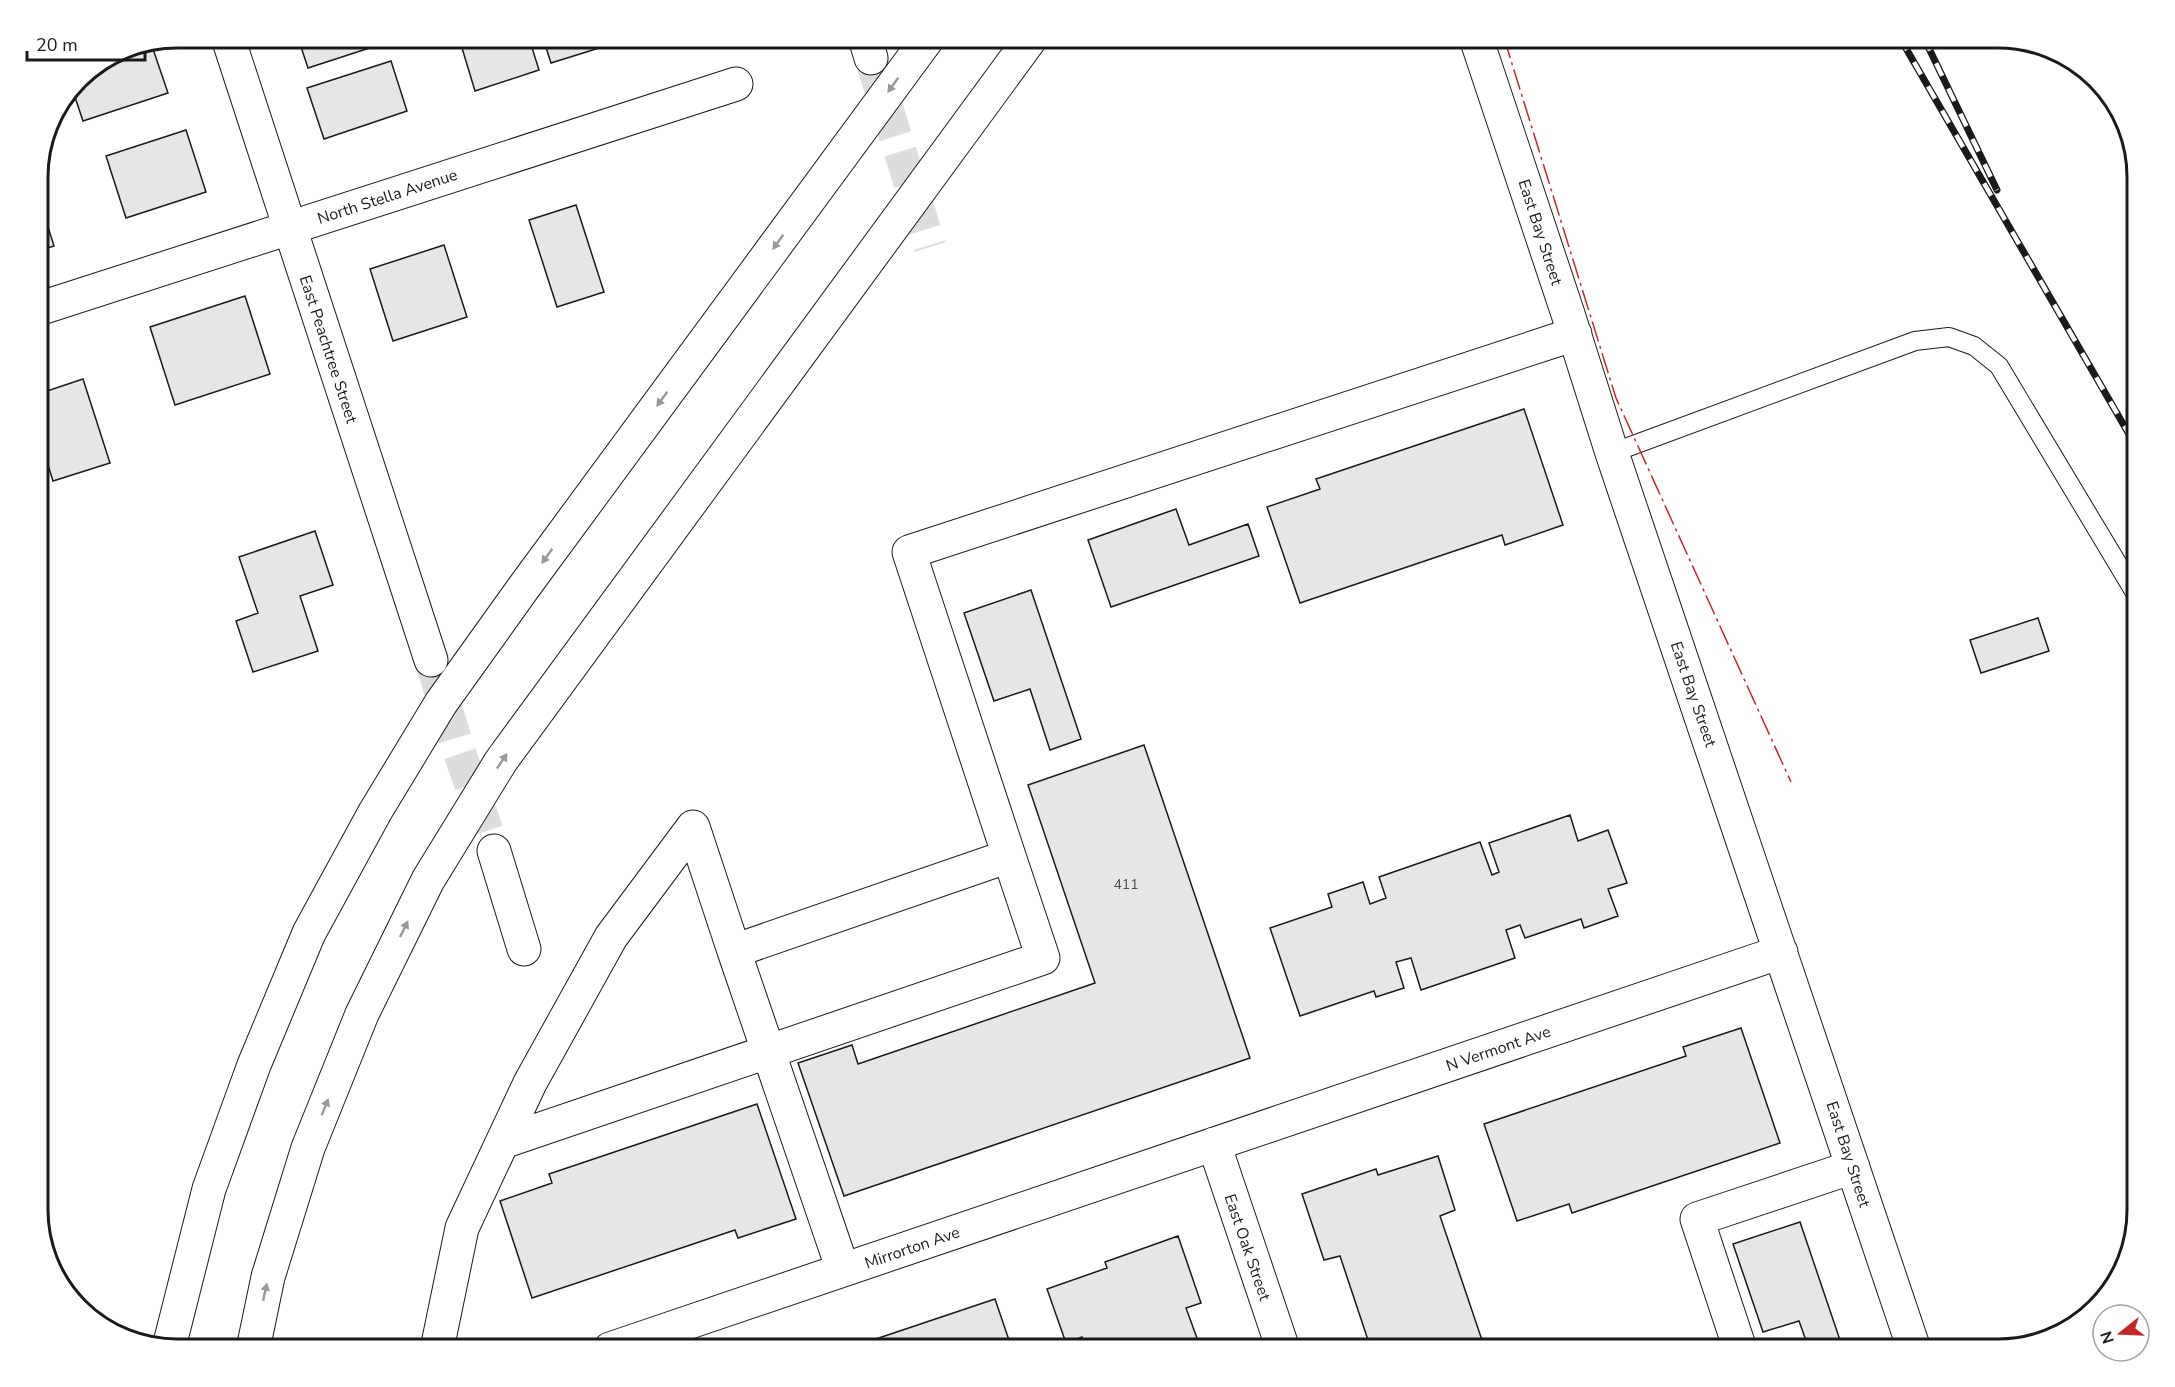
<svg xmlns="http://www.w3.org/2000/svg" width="2175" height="1387" font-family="'Nunito Sans',sans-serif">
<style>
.building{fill:#e6e6e6;stroke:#1a1a1a;stroke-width:1.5}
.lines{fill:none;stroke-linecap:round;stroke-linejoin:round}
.street-tunnel{stroke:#ddd;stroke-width:33;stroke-dasharray:33 16;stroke-linecap:butt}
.lane-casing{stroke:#1a1a1a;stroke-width:20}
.street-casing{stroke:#1a1a1a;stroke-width:35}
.primary-casing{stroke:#1a1a1a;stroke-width:35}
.lane{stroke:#fff;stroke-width:18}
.street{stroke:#fff;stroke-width:33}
.primary{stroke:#fff;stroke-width:33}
.rail-casing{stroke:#1a1a1a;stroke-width:7}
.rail{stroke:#fff;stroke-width:4.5;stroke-dasharray:14;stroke-linecap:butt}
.power{stroke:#c62828;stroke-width:1.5;stroke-dasharray:21 4.5 3 4.5;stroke-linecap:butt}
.oneway{fill:#989898}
.labels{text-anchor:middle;stroke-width:4.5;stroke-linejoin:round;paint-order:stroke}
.number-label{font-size:14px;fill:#4d4d4d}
.street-label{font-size:16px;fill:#1a1a1a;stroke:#fff}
.rim{fill:none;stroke:#1a1a1a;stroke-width:3}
</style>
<rect width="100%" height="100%" fill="#fff"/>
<path class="building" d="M298,38H387L388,42L308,68Z
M459,38H529L539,70L475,91Z
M543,38H610L612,44L551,63Z
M152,46L168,93L83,121L72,88L79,78L104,62Z
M391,61L407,111L324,139L307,88Z
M186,130L206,192L126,218L106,156Z
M38,195L54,246L38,251Z
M576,205L604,292L557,307L529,220Z
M444,245L467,317L393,341L370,269Z
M245,296L270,374L175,405L150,327Z
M83,379L110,463L53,481L38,433V394Z
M1524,409L1563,525L1505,545L1502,535L1300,603L1267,507L1320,489L1316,479Z
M1176,509L1189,545L1248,524L1259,556L1111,607L1088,540Z
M315,531L333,585L300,596L318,651L253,672L236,621L258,613L239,557Z
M1031,590L1081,739L1050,750L1030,689L994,701L964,613Z
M2038,618L2049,651L1981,673L1970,640Z
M1144,745L1250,1058L844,1196L798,1063L852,1045L858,1064L1095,983L1028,785Z
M1570,815L1578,841L1608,830L1627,883L1608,889L1618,916L1584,928L1581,919L1525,938L1520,925L1506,930L1515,958L1421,990L1411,958L1396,962L1404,988L1376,997L1374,991L1300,1016L1270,928L1332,907L1328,894L1363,882L1370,904L1386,898L1379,877L1480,842L1492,875L1499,872L1489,843Z
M1741,1028L1780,1143L1572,1213L1569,1204L1517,1221L1484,1124L1686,1056L1683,1047Z
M757,1104L796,1219L738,1238L735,1230L532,1298L500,1201L552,1183L549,1174Z
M1438,1156L1455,1210L1440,1216L1485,1349H1371L1340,1256L1324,1260L1302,1194L1376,1169L1378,1175Z
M1800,1222L1843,1349H1809L1799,1321L1763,1332L1733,1244Z
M1178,1236L1201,1303L1186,1308L1201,1349H1086L1082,1337L1066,1343L1047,1289L1107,1268L1105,1262Z
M995,1299L1012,1349H846Z"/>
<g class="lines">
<path class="street-tunnel" d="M871,58L930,247
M431,660L458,748L494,851"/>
<defs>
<path id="lane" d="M1612,453L1915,341L1949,337L1974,346L1999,366L2137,596"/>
<path id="street" d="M228,38L431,660
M865,38L871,58
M1476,38L1568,314L1612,453L1914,1349
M38,309L736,84
M494,851L524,949
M734,951L843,1270
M503,1142L1043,958L1009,856
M1214,1144L1283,1349
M437,1349L462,1228L530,1083L611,937L693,827L734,951L1009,856L909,552L1575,334
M610,1349L1781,952
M1740,1349L1697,1219L1853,1167"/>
<path id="primary" d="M169,1347L209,1189L254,1065L309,933L375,812L441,703L524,587L928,38
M253,1349L268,1277L308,1148L362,1014L428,880L501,761L1031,38"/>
</defs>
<use href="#lane" class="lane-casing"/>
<use href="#street" class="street-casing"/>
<use href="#primary" class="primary-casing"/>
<use href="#lane" class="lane"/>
<use href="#street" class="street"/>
<use href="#primary" class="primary"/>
<defs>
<path id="rail" d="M1900,38L2137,448
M1924,38L1997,190"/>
</defs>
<use href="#rail" class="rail-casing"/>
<use href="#rail" class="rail"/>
<path class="power" d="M1504,38L1616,398L1791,782"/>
</g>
<defs><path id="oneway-solid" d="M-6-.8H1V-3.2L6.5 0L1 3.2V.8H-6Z" transform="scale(1.5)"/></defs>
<g class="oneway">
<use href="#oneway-solid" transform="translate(893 85) rotate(126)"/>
<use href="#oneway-solid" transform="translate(778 242) rotate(126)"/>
<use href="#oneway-solid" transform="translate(662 399) rotate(126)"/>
<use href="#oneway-solid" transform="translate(547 556) rotate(126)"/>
<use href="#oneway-solid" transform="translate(502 761) rotate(-56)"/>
<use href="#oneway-solid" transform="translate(404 929) rotate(-64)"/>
<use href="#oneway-solid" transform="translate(325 1107) rotate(-68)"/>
<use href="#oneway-solid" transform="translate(265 1292) rotate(-78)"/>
</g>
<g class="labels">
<g class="number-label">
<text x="1126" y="889">411</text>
</g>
<g class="street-label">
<text transform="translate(387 196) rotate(-18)" y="6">North Stella Avenue</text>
<text transform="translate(1541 232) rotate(72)" y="6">East Bay Street</text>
<text transform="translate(329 349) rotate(72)" y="6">East Peachtree Street</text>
<text transform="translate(1694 694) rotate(71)" y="6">East Bay Street</text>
<text transform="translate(1498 1048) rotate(-19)" y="6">N Vermont Ave</text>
<text transform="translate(1849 1154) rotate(72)" y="6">East Bay Street</text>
<text transform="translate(912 1247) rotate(-19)" y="6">Mirrorton Ave</text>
<text transform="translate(1248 1247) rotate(71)" y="6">East Oak Street</text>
</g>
</g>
<path d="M0 0H2175V1387H0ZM177 48H1998A129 129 0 0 1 2127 177V1210A129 129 0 0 1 1998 1339H177A129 129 0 0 1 48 1210V177A129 129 0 0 1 177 48Z" fill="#fff" fill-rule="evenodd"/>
<path class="rim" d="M177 48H1998A129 129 0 0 1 2127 177V1210A129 129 0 0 1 1998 1339H177A129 129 0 0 1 48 1210V177A129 129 0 0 1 177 48Z"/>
<g transform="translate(2121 1333) rotate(252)"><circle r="28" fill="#ffffff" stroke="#a3a3a3" stroke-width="1.5"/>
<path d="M0-4.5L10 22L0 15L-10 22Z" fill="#c62828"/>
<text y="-9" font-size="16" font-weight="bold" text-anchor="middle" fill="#1a1a1a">N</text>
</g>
<path d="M27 51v9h118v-9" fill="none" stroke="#1a1a1a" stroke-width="3"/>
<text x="36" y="51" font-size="18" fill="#1a1a1a" stroke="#ffffff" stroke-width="4.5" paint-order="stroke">20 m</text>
</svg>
